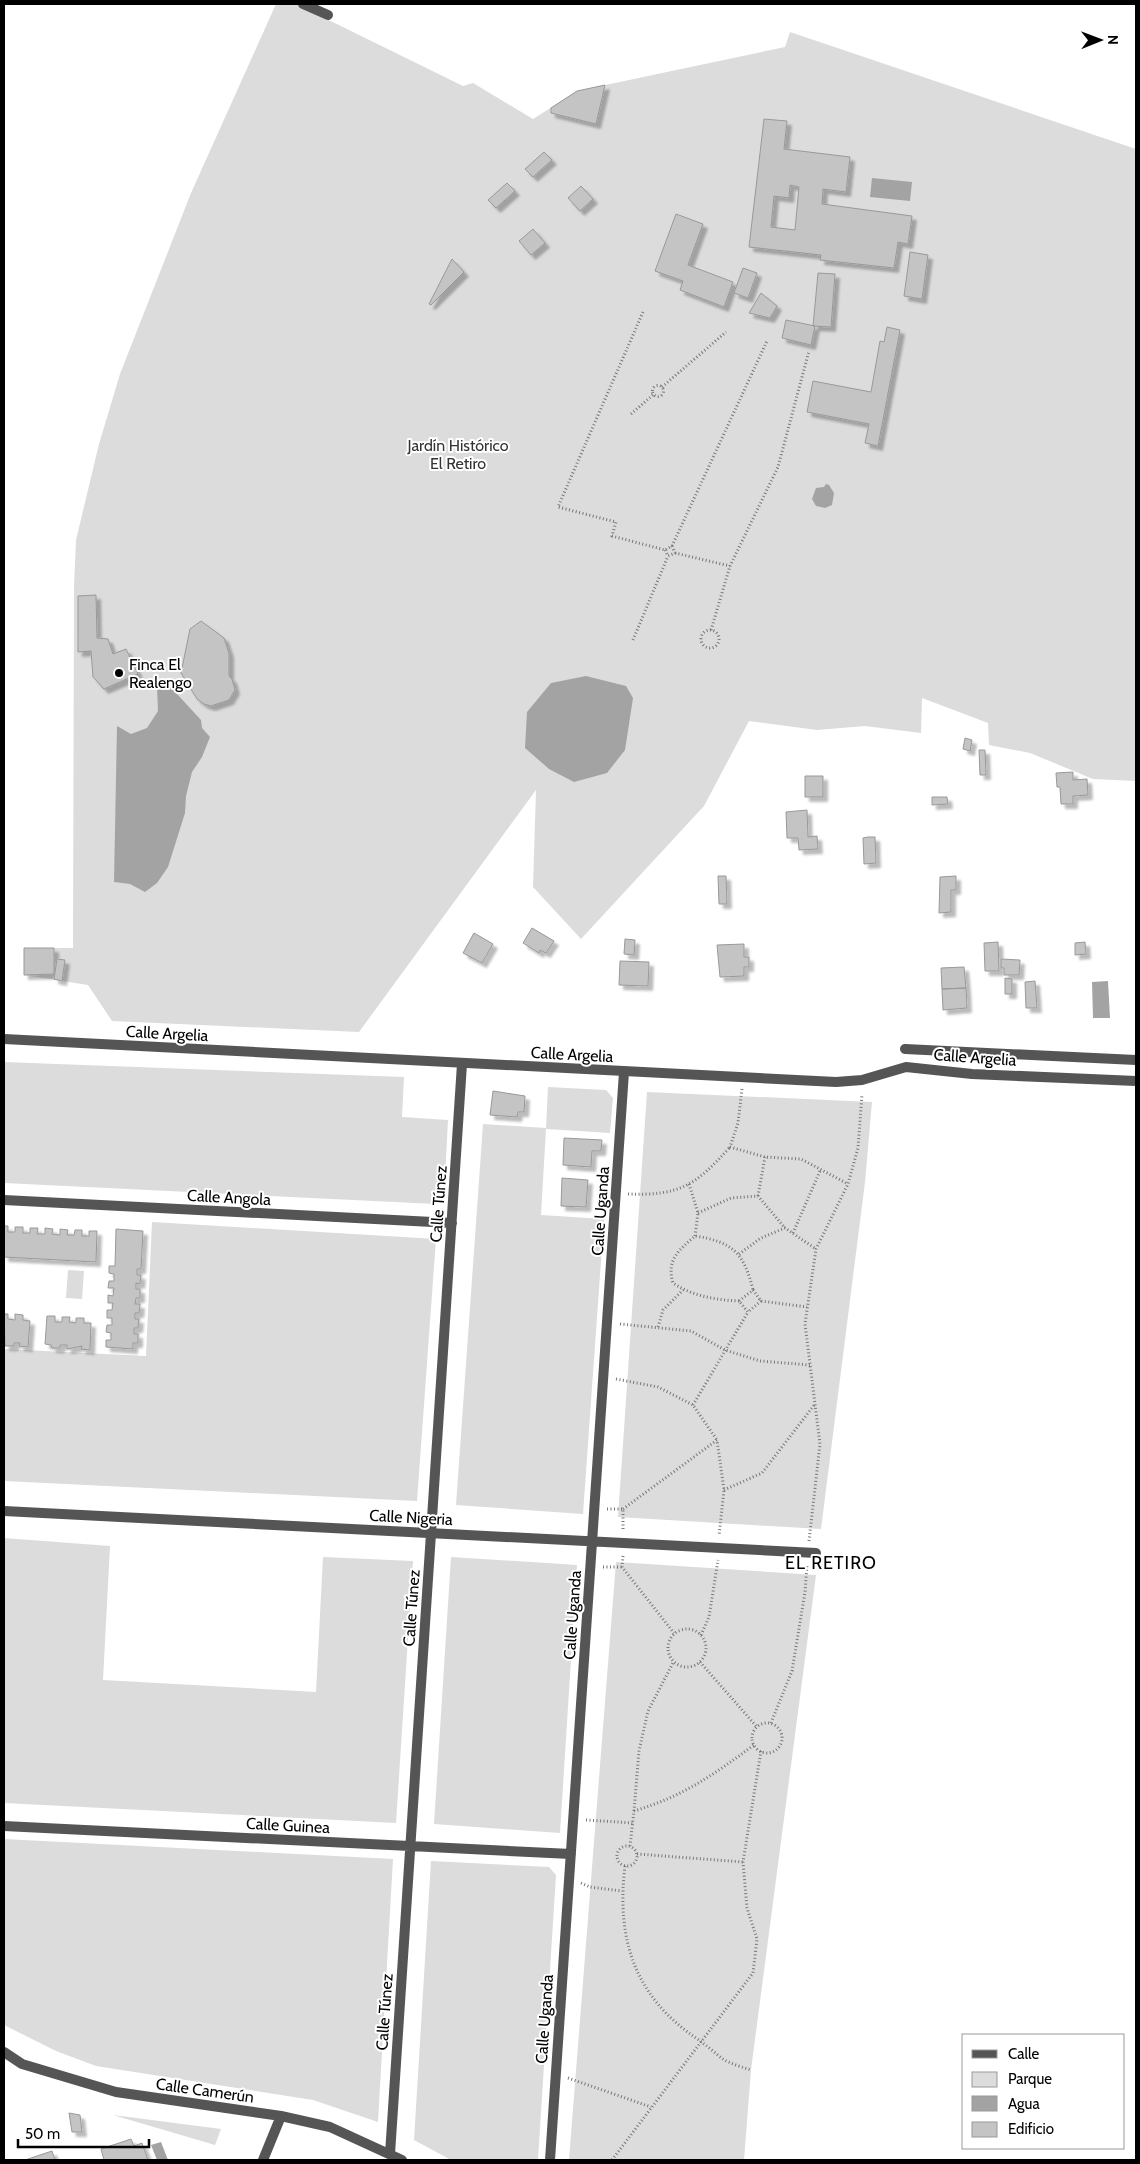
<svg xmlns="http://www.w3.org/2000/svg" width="1140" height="2164" font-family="Cabin,sans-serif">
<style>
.green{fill:#dcdcdc}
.water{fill:#a3a3a3}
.building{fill:#c4c4c4;stroke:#999;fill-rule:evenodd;filter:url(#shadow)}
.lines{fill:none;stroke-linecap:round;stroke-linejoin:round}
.path{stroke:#777;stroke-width:3;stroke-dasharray:1 2.5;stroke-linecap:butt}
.service{stroke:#555;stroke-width:10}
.minor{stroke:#555;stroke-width:10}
.tertiary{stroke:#555;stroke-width:10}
.poi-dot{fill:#000;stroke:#fff;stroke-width:2}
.labels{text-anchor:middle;stroke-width:4;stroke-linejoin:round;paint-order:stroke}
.park-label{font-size:16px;fill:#333;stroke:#fff}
.poi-label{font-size:16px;fill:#000;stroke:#fff;text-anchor:start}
.street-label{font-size:16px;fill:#000;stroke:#fff}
.neighbourhood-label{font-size:18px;letter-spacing:1px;fill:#000;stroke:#fff}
</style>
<defs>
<filter id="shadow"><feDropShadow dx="4.5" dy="4.5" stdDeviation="1" flood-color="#0004"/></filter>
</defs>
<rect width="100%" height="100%" fill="#fff"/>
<path class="green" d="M276,4H296L463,86L473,83L533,119L577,91L785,47L790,32L1136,149V781L1093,779L1030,753L989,745L988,723L922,698L921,733L865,726L817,730L749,721L704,806L581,939L533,887L536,790L359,1032L112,1021L88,985L24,975V948H73L74,587L76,540L99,444L120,374L191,193Z
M4,1062L404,1077L402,1117L448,1120L444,1197L436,1204L4,1183Z
M548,1087L606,1090L613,1098L610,1133L546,1129L541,1215L604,1219L583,1514L456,1505L483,1124L546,1128Z
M647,1092L872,1102L865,1182L821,1529L618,1517Z
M152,1222L436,1239L417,1501L4,1481V1349L146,1356Z
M68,1270L84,1271L82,1299L66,1298Z
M4,1538L110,1546L103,1680L316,1692L323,1557L413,1561L396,1823L4,1803Z
M451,1557L577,1565L560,1833L434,1824Z
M616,1562L816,1575L751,2070L744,2160H569Z
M4,1839L393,1859L378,2122L313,2100L96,2066L56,2051L4,2025Z
M431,1861L549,1867L556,1875L538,2160H451L414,2140Z
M113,2115L221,2129L215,2145Z"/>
<path class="water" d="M872,178L912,182L910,201L870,197Z
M826,484L829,485L834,493L832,505L825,508L816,506L812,499L816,488L824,487Z
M586,676L626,686L633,698L625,750L607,773L574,782L549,769L525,748L527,712L551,683Z
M166,682L201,720L202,728L210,737L202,757L192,772L186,796L185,813L168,867L157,883L145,892L130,884L114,882L117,726L131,734L147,728L158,711L157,687Z
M1108,981L1110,1018H1093L1092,982Z
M161,2142L168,2160H157L151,2145Z"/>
<path class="building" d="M605,85L596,124L551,113V108L577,91Z
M764,119L787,121L784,149L850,157L846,192L823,189L822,204L912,216L908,244L898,242L894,268L820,260L821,255L749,247ZM790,185L799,187L795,230L771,227L774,196L789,198Z
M544,152L552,160L533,177L525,169Z
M507,183L515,191L496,208L488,200Z
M581,186L593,199L580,211L568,198Z
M676,214L703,224L688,265L733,282L724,307L680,290L683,281L655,271Z
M533,229L545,243L531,255L519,241Z
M910,252L928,255L922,299L904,296Z
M452,259L464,272L431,305L429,304Z
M743,268L757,273L748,298L734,293Z
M818,273L835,274L831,327L813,326Z
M761,293L777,306L770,318L749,313Z
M786,320L815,326L811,345L782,338Z
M887,327L900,330L878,446L865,443L869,424L807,412L813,381L871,392L880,341L884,342Z
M96,595L97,638L108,639L113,654L126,649L138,674L104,689L93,677L91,651L78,652V596Z
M201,621L224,638L229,653V676L232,679L235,690L229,700L211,706L204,704L197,699L181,673L190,629Z
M965,738L972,740L970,751L963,749Z
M979,750H985L986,775H980Z
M1073,772V780L1087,779L1088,795L1073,796V804H1061L1060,787H1057L1056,773Z
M805,776H823V797H805Z
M932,797H947L948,804L932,805Z
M807,810L808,837L817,836L818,849L799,850L798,838H787L786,812Z
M868,837H875L876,863L864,864L863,838Z
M718,876H726L727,904H719Z
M956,876V890H951V912L939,913L940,877Z
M532,928L554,941L546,953L540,950L539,953L523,943Z
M474,933L493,944L482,963L463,953Z
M625,939L635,940L634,955L624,954Z
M998,942L999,971H985L984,943Z
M1085,942L1086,954L1075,955V943Z
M744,944V957H749V967H744V976L720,977L717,945Z
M24,948H54V974L24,975Z
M57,959L65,960L62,981L54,979Z
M1001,959L1020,960L1019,975H1004V968H1001Z
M620,961L649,962L648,986L619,985Z
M964,967L966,988L942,989L941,968Z
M1005,978L1012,979V994H1005Z
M1035,981L1037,1008H1026L1025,982Z
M966,988L967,1008L943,1010L942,989Z
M493,1091L525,1096L524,1112H518L517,1117L490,1115Z
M564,1138L602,1140L601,1151H592L591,1167L563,1165Z
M562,1178L588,1180L586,1207L561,1206Z
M4,1226H8V1232H15V1227H23V1233H30V1228H38L37,1234H45V1228L53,1229L52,1234L60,1235V1229L68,1230L67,1235H74L75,1230H82V1236H89V1231H97L96,1262L4,1257Z
M116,1229L143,1231L141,1269H137V1275H141L140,1284L136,1283V1289H140V1298H136L135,1304H140L139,1313H135V1319H139L138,1328H134V1334H138V1343H133V1349L106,1347V1340H111V1333L106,1332L107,1325H112V1318H107V1310H112L113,1303H108V1295L113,1296L114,1288H108L109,1281H114V1274L109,1273V1266H115Z
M4,1314H8V1319L15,1320V1314L23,1315V1320L30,1321L28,1347L19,1346L20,1343H14V1346H5Z
M47,1316H55V1322H62V1317H70L69,1322L76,1323V1318H84V1323H91L90,1350L81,1349L82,1346L67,1349V1345H60V1348H52L51,1345L45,1344Z
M69,2113L80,2115L82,2132H72Z
M131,2139L134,2146L142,2143L148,2160H104L101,2149Z
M52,2151L55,2160H25Z"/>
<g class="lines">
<path class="path" d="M643,312L558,507L616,522L612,536L665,550L672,546L675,553L668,556L665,550
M652.5 391a5.5 5.5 0 1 1 11 0a5.5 5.5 0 1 1-11 0Z
M662,387L726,332
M631,414L654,394
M672,546L767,341
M675,553L730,566
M711,630L730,566L778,467L809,351
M701 639a9 9 0 1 1 18 0a9 9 0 1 1-18 0Z
M633,640L668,556
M742,1089L738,1123L730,1147L765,1157L801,1159L848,1184
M689,1184L698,1213L695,1236
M628,1194C680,1196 696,1185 730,1147
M758,1196L765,1157
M698,1213L731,1198L758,1196L785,1228
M793,1233L820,1171
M739,1254L761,1238L785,1228L816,1249
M739,1301C716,1300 692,1296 673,1283C666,1260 679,1250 695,1236C733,1242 744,1253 753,1290
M761,1301L748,1312L739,1301L753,1290L761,1301L807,1307
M620,1324L691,1331L725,1350L760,1361L810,1365
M658,1327L663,1310L683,1290
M616,1379L658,1387L693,1405L717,1440
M693,1405L748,1312
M724,1490L762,1473L815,1404
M607,1509H623V1530
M623,1509L717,1440L724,1490L719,1536
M809,1541L820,1444L805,1324L816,1249L848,1184L858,1148L862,1094
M623,1556L622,1567L674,1633
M603,1567H622
M668 1648a19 19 0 1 1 38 0a19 19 0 1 1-38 0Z
M701,1635L709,1617L718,1560
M700,1662L757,1727
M771,1723L792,1671L805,1592L807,1565
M752 1738a15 15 0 1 1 30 0a15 15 0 1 1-30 0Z
M634,1811L639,1751L648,1711L674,1661
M586,1820L633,1823
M630,1846L634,1811C684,1796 713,1775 754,1745
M617 1856a10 10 0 1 1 20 0a10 10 0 1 1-20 0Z
M637,1854L743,1862
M625,1866C616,1940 635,1998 699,2040C707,2046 715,2053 723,2059C731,2064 742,2067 751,2070
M581,1883L590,1887L622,1891
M568,2078L651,2107
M612,2160L753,1973L757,1939L747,1908L743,1862L761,1751"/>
<path class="service" d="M303,4L328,15
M905,1049L1136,1060"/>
<path class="minor" d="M4,1200L452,1223
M4,1511L816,1553
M4,1826L571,1854
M4,2052L22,2064L116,2092L281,2116L330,2127L402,2160
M390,2154L462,1064
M263,2160L281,2116
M550,2160L624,1072"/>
<path class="tertiary" d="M4,1039L836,1082L862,1080L906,1067L972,1074L1136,1081"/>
</g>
<circle class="poi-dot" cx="119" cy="673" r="5"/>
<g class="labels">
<g class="park-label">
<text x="458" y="451">Jardín Histórico<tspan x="458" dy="18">El Retiro</tspan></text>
</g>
<g class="poi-label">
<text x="129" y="670">Finca El<tspan x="129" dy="18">Realengo</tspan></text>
</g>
<g class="street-label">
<text transform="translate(167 1033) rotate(3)" y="6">Calle Argelia</text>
<text transform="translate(572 1054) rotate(3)" y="6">Calle Argelia</text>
<text transform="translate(975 1057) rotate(4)" y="6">Calle Argelia</text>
<text transform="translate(229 1197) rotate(3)" y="6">Calle Angola</text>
<text transform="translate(438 1204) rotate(-86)" y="6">Calle Túnez</text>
<text transform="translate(600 1211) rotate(-86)" y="6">Calle Uganda</text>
<text transform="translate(411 1517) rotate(3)" y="6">Calle Nigeria</text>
<text transform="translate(411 1608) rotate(-86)" y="6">Calle Túnez</text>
<text transform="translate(572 1615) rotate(-86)" y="6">Calle Uganda</text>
<text transform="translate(288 1825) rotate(3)" y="6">Calle Guinea</text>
<text transform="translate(384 2012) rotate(-86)" y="6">Calle Túnez</text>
<text transform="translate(544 2019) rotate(-86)" y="6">Calle Uganda</text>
<text transform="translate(205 2090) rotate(8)" y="6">Calle Camerún</text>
</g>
<g class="neighbourhood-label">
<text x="831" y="1569">EL RETIRO</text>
</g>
</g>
<rect width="1140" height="2164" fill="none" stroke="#000000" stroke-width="10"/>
<rect x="962" y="2034" width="162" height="115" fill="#ffffff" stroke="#999999"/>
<rect x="972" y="2050" width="25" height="8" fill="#555555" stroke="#999999"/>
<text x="1008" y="2059" font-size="15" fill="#000000">Calle</text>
<rect x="972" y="2072" width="25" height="15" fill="#dcdcdc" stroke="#999999"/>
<text x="1008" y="2084" font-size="15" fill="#000000">Parque</text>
<rect x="972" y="2096" width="25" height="15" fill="#a3a3a3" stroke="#999999"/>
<text x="1008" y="2109" font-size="15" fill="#000000">Agua</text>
<rect x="972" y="2122" width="25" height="15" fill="#c4c4c4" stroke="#999999"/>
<text x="1008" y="2134" font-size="15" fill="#000000">Edificio</text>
<g transform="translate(1100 40) rotate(89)" stroke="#ffffff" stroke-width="4" paint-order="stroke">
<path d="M0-4L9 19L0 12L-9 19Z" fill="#000000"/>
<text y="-8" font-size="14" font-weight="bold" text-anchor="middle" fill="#000000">N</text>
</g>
<path d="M18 2139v8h131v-8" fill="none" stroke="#000000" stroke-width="2.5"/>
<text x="25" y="2139" font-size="15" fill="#000000" stroke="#ffffff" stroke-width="4" paint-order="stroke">50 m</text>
</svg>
